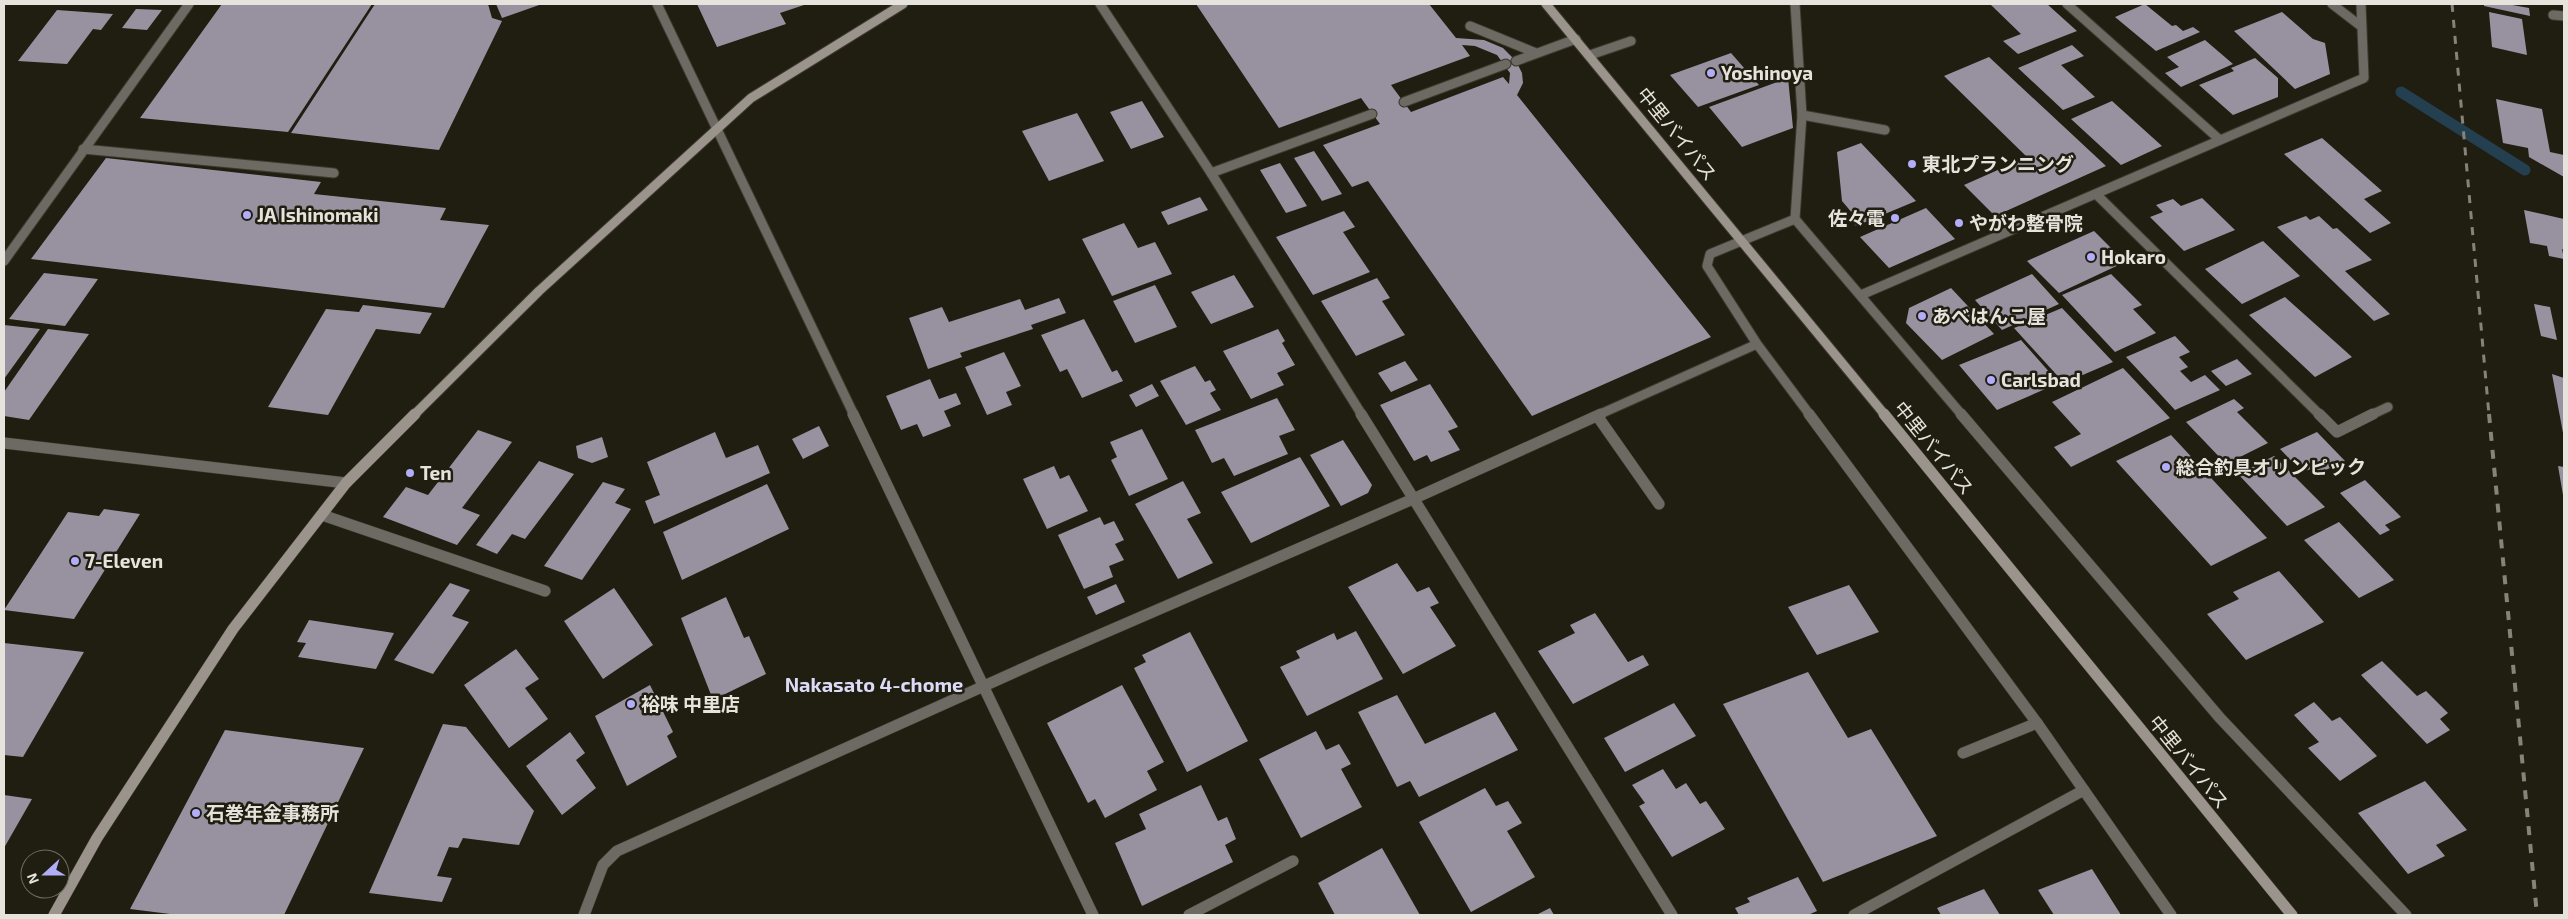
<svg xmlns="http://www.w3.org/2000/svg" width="2568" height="919" font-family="'Exo 2','Noto Sans JP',sans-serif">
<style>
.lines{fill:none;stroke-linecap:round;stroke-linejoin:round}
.stream{stroke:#243f50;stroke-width:11}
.building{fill:#9892a0;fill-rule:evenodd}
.lane-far1-casing{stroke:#3c392d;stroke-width:11}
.lane-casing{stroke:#3c392d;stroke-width:12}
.street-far1-casing{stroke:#3c392d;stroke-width:11}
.street-casing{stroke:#3c392d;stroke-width:12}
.secondary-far1-casing{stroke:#3c392d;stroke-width:11}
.secondary-casing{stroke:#3c392d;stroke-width:12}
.lane-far1{stroke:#6d6963;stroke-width:9}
.lane{stroke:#6d6963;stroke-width:11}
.street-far1{stroke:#6d6963;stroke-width:9}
.street{stroke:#6d6963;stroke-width:11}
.secondary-far1{stroke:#9b948c;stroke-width:9}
.secondary{stroke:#9b948c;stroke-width:11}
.rail-far1{stroke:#86847a;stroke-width:3;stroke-dasharray:8 8;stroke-linecap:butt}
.rail{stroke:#86847a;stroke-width:4;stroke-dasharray:9 9;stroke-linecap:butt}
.poi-dot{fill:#b2adf9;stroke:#201d11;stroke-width:2}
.labels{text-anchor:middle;stroke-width:5;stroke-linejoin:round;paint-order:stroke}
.poi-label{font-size:19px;font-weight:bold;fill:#e5e3db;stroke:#201d11;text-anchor:start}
.street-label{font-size:19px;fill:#e5e3db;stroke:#201d11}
.neighbourhood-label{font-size:20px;font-weight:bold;fill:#dbdaf7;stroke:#201d11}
</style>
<rect width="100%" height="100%" fill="#201d11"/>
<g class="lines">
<path class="stream" d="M2401,92L2525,170"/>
</g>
<path class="building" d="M222,4H372L288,132L140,118Z
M375,4H488L492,18L502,21L439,150L291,133Z
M496,4H542L502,18Z
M697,4H807L780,13L786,24L717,47Z
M1196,4H1429L1456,38L1484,40L1503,48L1516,61L1522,73L1523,83L1517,95L1711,337L1532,416L1368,181L1352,187L1323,145L1380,124L1361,98L1279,128ZM1462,45L1475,46L1497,55L1510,73L1509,84L1503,77L1411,112L1391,85L1470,56Z
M1994,4H2047L2077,31L2018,54L2003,41L2021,34L1991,5Z
M2145,4L2172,26L2176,25L2183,31L2193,27L2200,32L2156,51L2115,17Z
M2484,4H2507L2529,8L2530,16L2484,6Z
M136,9L162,10L147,30L122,28Z
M57,10L113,14L101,30L93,29L67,64L18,61Z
M2282,12L2313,39L2325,43L2330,74L2295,89L2234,31Z
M2489,12L2522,19L2527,55L2492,47Z
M2205,40L2233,64L2181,87L2165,73L2179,67L2167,57Z
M2072,45L2084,56L2061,65L2095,97L2063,110L2018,68Z
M1731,53L1759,85L1698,107L1670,75Z
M1989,57L2106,166L1995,216L1964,185L2027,157L1944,76Z
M2255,58L2278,78V97L2233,115L2199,85L2234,71L2231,68Z
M1788,78L1793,128L1742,147L1709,107Z
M2496,99L2542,109L2550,152L2564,155V177L2529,157L2528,148L2503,143Z
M1142,101L1164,137L1131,149L1110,112Z
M2112,101L2162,146L2121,165L2071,119Z
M1077,113L1104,161L1049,181L1022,131Z
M2322,138L2382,191L2364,199L2391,223L2370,233L2284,154Z
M1861,143L1916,201L1856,226L1848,217L1853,214L1842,201L1837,152Z
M1314,151L1342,194L1322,201L1294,158Z
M106,158L321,182L314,194L446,208L440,220L489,225L444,308L31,259Z
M1280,163L1307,206L1286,213L1260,170Z
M1200,197L1208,210L1168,225L1161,212Z
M2202,198L2235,230L2184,251L2150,217L2163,212L2156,205L2173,199L2181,206Z
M1926,208L1955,239L1889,268L1860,237Z
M2524,210L2564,219V250L2562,249L2564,259L2549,256L2547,246L2530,243Z
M1344,211L1355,227L1343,232L1370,272L1313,295L1276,237Z
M2306,216L2310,220L2319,216L2333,229L2337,228L2372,260L2345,271L2390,314L2374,321L2277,227Z
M1124,223L1138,248L1155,242L1172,274L1112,296L1082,239Z
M2094,231L2125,262L2059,293L2027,261Z
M2263,241L2300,276L2242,304L2205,269Z
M44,273L98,279L65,326L9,319Z
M2032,274L2059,304L2002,330L1975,300Z
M2111,274L2142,305L2133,309L2156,333L2115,352L2062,295Z
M1234,275L1254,307L1211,324L1191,292Z
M1377,278L1390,298L1382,301L1405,335L1356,356L1321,301Z
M1155,285L1177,327L1135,343L1113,301Z
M1951,288L1994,334L1942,360L1906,323L1909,308Z
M2285,297L2352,357L2315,377L2249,315Z
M1059,298L1066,313L1031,325L1033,329L960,353L962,357L928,369L909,318L942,307L949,322L1020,299L1025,310Z
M2534,304L2550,307L2557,340L2541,336Z
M363,305L432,313L420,334L376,329L328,415L268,407L326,309L359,312Z
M2062,308L2113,362L2064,383L2014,328Z
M1084,319L1112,372L1117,370L1123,381L1082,398L1067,369L1060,372L1041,335Z
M4,325L40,329L4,379Z
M48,329L89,334L29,420L4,416V392Z
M1278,329L1285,341L1282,343L1295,365L1277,373L1284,385L1251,399L1223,351Z
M2175,336L2190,352L2179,357L2188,367L2180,371L2191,382L2205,375L2220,390L2175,410L2126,357Z
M2021,340L2059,383L1997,410L1959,365Z
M1004,352L1021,386L1006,392L1012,405L987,415L965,367Z
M2237,359L2252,374L2226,386L2211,371Z
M1405,361L1418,380L1391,392L1378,373Z
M1195,366L1205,382L1210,380L1216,390L1210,393L1221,410L1186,425L1160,381Z
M2123,368L2170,418L2071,467L2054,447L2081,434L2052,402Z
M2552,374L2564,378V433H2563Z
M930,379L939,399L956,393L961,404L944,411L951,426L923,437L917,424L901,430L886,396Z
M1152,384L1159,396L1136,407L1129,395Z
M1430,384L1458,427L1448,431L1460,450L1431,462L1427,455L1414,461L1380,405Z
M1277,398L1295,430L1279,436L1288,454L1234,476L1224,458L1212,463L1195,430Z
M2234,399L2244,408L2237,412L2268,443L2226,464L2186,422Z
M819,426L829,446L803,459L792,439Z
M1142,429L1168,479L1129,496L1111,460L1117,457L1110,442Z
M478,430L512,442L462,508L480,515L457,545L383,517L406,487L428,495Z
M715,432L726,458L758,445L770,473L654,524L645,501L660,495L647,462Z
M2317,432L2345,461L2315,475L2311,469L2302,472L2280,449Z
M2171,435L2267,538L2211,566L2116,461Z
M602,437L608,457L592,463L578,458L576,446Z
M1343,440L1372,485L1368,493L1341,506L1310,455Z
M2274,456L2325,507L2287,526L2238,474Z
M1300,457L1330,506L1251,543L1221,492Z
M539,461L574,474L525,539L512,534L497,554L476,545Z
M1054,466L1060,479L1069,475L1088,511L1047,529L1023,479Z
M2558,466L2564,467V495H2563Z
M2365,480L2401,517L2385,525L2390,530L2380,535L2340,493Z
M1183,481L1201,513L1187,519L1213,563L1178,579L1135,504Z
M603,482L625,489L615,503L631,509L582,580L544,566Z
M767,484L789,529L682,580L663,532Z
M104,509L140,514L74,619L4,610L68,512L99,516Z
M1100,517L1104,525L1114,521L1124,540L1115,544L1124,560L1109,566L1113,577L1084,589L1058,535Z
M2339,522L2394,580L2359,598L2304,540Z
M1397,563L1417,592L1429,587L1439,603L1430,607L1456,646L1403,674L1348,587Z
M2279,571L2324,622L2246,660L2207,614L2239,599L2233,592Z
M450,583L470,590L452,616L469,622L433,674L394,660Z
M1116,584L1125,602L1096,615L1087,597Z
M1849,585L1879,632L1817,655L1788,607Z
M614,588L653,645L603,679L564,621Z
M726,597L744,638L749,636L766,674L713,700L681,618Z
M1595,613L1628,662L1643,655L1649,665L1573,704L1538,651L1575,633L1570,625Z
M309,620L394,633L376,669L298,657L306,643L297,642Z
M1356,631L1383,679L1307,716L1280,667L1300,658L1296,651L1334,633L1337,640Z
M1190,632L1248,741L1187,772L1134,668L1146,662L1142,655Z
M4,643L84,652L23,757L4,755Z
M516,649L539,679L525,688L548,719L509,748L464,685Z
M2382,661L2417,696L2426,691L2448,713L2440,719L2450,730L2427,744L2361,675Z
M1808,672L1848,738L1871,729L1937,836L1823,882L1723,704Z
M650,685L673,732L667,736L677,757L627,786L595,716Z
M1122,685L1164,762L1147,771L1157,790L1105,818L1095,799L1088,803L1047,723Z
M1397,695L1425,744L1495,712L1518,750L1419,797L1410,781L1397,787L1358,712Z
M2314,702L2332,721L2340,717L2377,756L2340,781L2308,748L2319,742L2294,715Z
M1674,703L1696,736L1625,772L1604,738Z
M443,724L466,727L534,811L519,845L463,838L458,848L449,847L437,876L452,878L442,902L369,893Z
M225,730L364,748L284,915H178L130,909Z
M1316,731L1326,750L1339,744L1351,764L1341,769L1362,807L1301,838L1259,759Z
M570,732L585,753L576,760L596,788L562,815L526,766Z
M1663,769L1676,789L1686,783L1700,804L1706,801L1725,829L1672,857L1639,806L1645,803L1632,785Z
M2425,781L2467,830L2436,845L2445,856L2408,874L2358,813Z
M1201,785L1218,821L1227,817L1236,839L1225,845L1233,862L1142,906L1115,843L1146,829L1139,814Z
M1485,788L1496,806L1508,801L1522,823L1507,831L1535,877L1471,912L1419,822Z
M4,795L32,799L4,848Z
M1382,848L1420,915H1335L1318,883Z
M2092,869L2121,915H2054L2038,890Z
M1798,877L1817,911L1808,915H1739L1735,908L1750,902L1747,898Z
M1984,889L2000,915H1941L1937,908Z
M1550,908L1554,915H1536Z"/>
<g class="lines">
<defs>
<path id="lane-far1" d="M2553,15L2564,16
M1470,26L1536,53
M1590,55L1631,41
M1516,61L1576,39
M1404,102L1506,64
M1802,115L1885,130
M83,149L334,173
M1211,173L1372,114
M2096,194L2320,415
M2371,415L2388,407"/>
<path id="lane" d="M2319,414L2337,432L2373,414
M1598,417L1659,504
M322,515L545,591
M1963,753L2037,723"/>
<path id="street-far1" d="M657,4L854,415
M1100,4L1211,173L1362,415
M1795,4L1802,115L1795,219L1962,415
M2067,4L2220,140
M2332,4L2362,27
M1795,219L1710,254L1707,266L1757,344L1810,415
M4,261L189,4
M1861,295L2364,78L2361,4
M1598,415L1757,344"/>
<path id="street" d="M853,414L1093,915
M1361,414L1672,915
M1809,414L2037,723L2171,915
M1961,414L2220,718L2406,915
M4,443L346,483
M584,915L603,865L617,851L1044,659L1413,499L1601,414
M1189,915L1293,861
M1854,915L2084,790"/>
<path id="secondary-far1" d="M1546,4L1885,415
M414,415L539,291L751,98L903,4"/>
<path id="secondary" d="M1884,414L2292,915
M54,915L97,838L233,629L346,483L415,414"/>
</defs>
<use href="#lane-far1" class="lane-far1-casing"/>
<use href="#lane" class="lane-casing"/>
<use href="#street-far1" class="street-far1-casing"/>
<use href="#street" class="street-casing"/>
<use href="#secondary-far1" class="secondary-far1-casing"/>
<use href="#secondary" class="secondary-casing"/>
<use href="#lane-far1" class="lane-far1"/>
<use href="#lane" class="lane"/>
<use href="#street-far1" class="street-far1"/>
<use href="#street" class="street"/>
<use href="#secondary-far1" class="secondary-far1"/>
<use href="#secondary" class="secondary"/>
<path class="rail-far1" d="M2452,4L2489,415"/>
<path class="rail" d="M2489,414L2537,915"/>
</g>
<g class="poi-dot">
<circle cx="1711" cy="73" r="5"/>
<circle cx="1912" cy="164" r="5"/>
<circle cx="247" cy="215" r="5"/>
<circle cx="1895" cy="218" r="5"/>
<circle cx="1959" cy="223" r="5"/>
<circle cx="2091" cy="257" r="5"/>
<circle cx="1922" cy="316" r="5"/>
<circle cx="1991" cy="380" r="5"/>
<circle cx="2166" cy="467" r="5"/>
<circle cx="410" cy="473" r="5"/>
<circle cx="75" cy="561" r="5"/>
<circle cx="631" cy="704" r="5"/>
<circle cx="196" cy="813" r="5"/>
</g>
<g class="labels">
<g class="poi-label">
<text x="1721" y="80">Yoshinoya</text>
<text x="1922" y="171">東北プランニング</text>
<text x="257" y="222">JA Ishinomaki</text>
<text x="1885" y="225" text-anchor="end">佐々電</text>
<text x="1969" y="230">やがわ整骨院</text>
<text x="2101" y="264">Hokaro</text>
<text x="1932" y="323">あべはんこ屋</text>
<text x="2001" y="387">Carlsbad</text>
<text x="2176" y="474">総合釣具オリンピック</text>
<text x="420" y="480">Ten</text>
<text x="85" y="568">7-Eleven</text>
<text x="641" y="711">裕味 中里店</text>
<text x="206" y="820">石巻年金事務所</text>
</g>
<g class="street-label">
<text transform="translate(1677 134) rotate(51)" y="7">中里バイパス</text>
<text transform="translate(1934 448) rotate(51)" y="7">中里バイパス</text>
<text transform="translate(2189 762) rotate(51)" y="7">中里バイパス</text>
</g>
<g class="neighbourhood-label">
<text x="874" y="692">Nakasato 4-chome</text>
</g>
</g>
<rect width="2568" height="919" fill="none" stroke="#e5e3db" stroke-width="10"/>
<g transform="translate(45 874) rotate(249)"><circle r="24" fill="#201d11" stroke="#6f6c62"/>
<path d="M0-4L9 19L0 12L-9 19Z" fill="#b2adf9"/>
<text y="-8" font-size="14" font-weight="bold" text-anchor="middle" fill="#e5e3db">N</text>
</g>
</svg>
